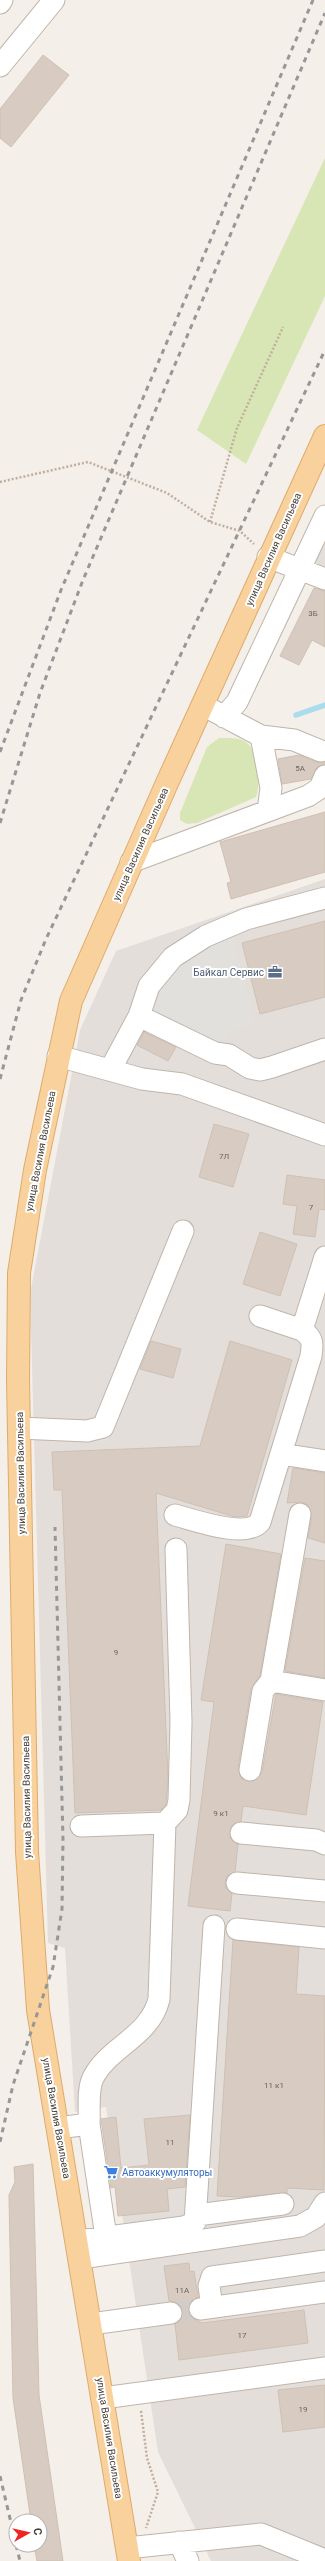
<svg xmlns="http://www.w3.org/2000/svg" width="325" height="2561" font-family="Roboto,sans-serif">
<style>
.industrial{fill:#e3deda}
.green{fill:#d7e6b4}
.parking{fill:#e2e0dd}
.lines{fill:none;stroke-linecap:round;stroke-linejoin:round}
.stream{stroke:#a9dced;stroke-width:5.5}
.building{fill:#d8ccc2;stroke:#cfc0b2}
.minor-tunnel{stroke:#d1ccc6;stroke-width:21;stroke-dasharray:21 10;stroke-linecap:butt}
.minor-casing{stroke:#bfb5ac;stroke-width:23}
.major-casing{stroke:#deab6c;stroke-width:24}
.path{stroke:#c0af9e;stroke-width:2.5;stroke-dasharray:2 2;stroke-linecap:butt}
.minor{stroke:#fff;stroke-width:21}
.major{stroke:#f9d19c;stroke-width:22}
.rail{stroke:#979797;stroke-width:3;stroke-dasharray:5 5;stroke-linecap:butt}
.labels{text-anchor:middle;stroke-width:4;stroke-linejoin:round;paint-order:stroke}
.number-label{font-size:8px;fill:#6b625a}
.street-label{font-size:10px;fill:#473f38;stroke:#fff}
.service-label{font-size:10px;fill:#4e5e75;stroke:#fff;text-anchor:end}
.shop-label{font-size:10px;fill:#366cbe;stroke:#fff;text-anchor:start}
</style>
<rect width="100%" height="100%" fill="#f4efe9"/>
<path class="industrial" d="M325,533V569L311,565Z
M325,879V2561H211L158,2452L106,2107L75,2112L65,1948L48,1943L30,1294L80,1030L116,951Z"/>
<path class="green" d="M325,158V296L246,464L197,430Z
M219,738C228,738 240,737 247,743C258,751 261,785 256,797L197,823L187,824L180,820V813L207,747Z"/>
<path class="parking" d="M233,937L255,1023L228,1032L215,1053L139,1016L170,973L196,950Z"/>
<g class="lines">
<path class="stream" d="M296,715L325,705"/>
</g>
<path class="building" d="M43,55L69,75L11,147L0,138V109Z
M314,588L325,591V647L312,640L299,665L280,656Z
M299,755L316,762H325V764L317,767L311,779L282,784L278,759Z
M325,812V872L231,899L227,883L231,882L220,842Z
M325,921V997L260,1014L242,943Z
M144,1032L176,1047L168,1061L137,1045Z
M214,1124L249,1134L233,1187L199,1177Z
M287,1175L325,1180V1210L319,1209L315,1237L293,1234L297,1206L283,1204Z
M260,1232L297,1244L280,1296L243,1284Z
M151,1341L181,1349L173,1378L140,1369Z
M230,1341L292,1360L247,1516L235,1517L156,1493L168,1778L166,1804L161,1810L75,1813L62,1490H54L52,1452L200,1446Z
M293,1468L325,1473V1543L308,1538L312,1516L308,1505L302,1502L287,1503Z
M226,1544L281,1554L260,1676L251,1689L238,1768L242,1779L254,1781L262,1772L276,1694L323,1702L306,1815L243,1806L241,1821L231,1826L230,1838L238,1844L235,1872L227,1876L225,1882L226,1888L232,1894L230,1911L188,1906L214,1702L201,1700Z
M305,1558L325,1561V1678L285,1671Z
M233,1940L299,1947L296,1994L325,1996L324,2190L287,2188V2193L240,2197L217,2196Z
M190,2115L185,2187L167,2189L169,2211L118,2216L115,2187L111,2188L101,2119L116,2117L121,2168L149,2165L144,2119Z
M33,2164L39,2395L63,2561H37L34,2545H40V2521H31L13,2398L9,2195L15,2182L14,2167Z
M189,2263L190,2272L194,2271L198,2297L189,2304L188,2310L195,2320L202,2323L304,2310L308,2343L179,2360L175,2324L182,2318L183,2311L176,2302L169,2301L164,2266Z
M325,2385V2427L283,2432L278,2390Z"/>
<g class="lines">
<path class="minor-tunnel" d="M171,2313L200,2309"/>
<defs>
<path id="minor" d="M0,3L2,0
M0,66L54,0
M268,557L325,579
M212,710L261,736L294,740L321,751
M224,717L237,702L325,516
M261,736L271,788L268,811
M131,862L308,796L320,788L325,776
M139,1016L149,986L173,957L206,936L246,919L325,898
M58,1056L142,1079L182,1084L325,1135
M110,1070L139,1016L215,1053L229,1055L250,1068L260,1070L272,1067L325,1049
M260,1316L302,1330
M19,1428L87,1431L103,1427L183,1231
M281,1454L325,1461
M300,1514L271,1681L325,1690
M175,1515C194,1520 246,1539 260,1522L311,1356C313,1343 313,1338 302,1330L325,1257
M250,1770L263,1691L271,1681
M81,1826L165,1823
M241,1833L316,1840L325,1844
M237,1883L325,1891
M237,1929L325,1938
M89,2124L106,2237
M58,2128L89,2124C90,2110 87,2090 93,2078C108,2047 150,2037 159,1999L165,1823L177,1810L179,1800L181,1722L176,1549
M197,2215L283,2204
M78,2241L184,2227L195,2222L214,1926
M81,2258L300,2226L316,2217L325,2203
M212,2307L209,2286L212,2277L325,2261
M200,2309L325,2292
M91,2324L171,2313
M103,2398L325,2368
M179,2542L188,2561
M127,2548L261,2534L325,2560"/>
<path id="major" d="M129,2561L38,2010L27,1852L18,1380L19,1273L35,1170L71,1001L167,783L325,436"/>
</defs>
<use href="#minor" class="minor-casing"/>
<use href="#major" class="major-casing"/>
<path class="path" d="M0,482L88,462L167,493L210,522L240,531L254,544
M210,522L237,428L283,327
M141,2411L147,2458L158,2492L146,2528"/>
<use href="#minor" class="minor"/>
<use href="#major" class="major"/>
<path class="rail" d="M0,752L61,590L313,0
M0,823L40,693L83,580L325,13
M0,1079L21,1000L46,939L325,350
M0,2142L13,2085L53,1967L62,1909L63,1840L55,1527
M0,2476L16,2544
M16,2545L20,2561"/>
</g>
<defs>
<symbol id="office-bare" viewBox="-9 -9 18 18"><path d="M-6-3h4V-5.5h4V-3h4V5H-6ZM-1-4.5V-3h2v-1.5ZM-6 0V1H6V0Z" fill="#5c6f8a" stroke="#fff" stroke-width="2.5" paint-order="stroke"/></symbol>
<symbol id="supermarket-bare" viewBox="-9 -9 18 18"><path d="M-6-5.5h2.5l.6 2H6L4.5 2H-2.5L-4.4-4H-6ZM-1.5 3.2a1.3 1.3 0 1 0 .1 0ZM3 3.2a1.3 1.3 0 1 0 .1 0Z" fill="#3f7fe0" stroke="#fff" stroke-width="2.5" paint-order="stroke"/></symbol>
</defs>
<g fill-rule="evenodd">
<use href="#office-bare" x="265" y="962" width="20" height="20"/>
<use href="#supermarket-bare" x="101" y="2162" width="20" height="20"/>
</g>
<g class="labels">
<g class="number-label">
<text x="313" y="616">3Б</text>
<text x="300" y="771">5А</text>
<text x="224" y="1159">7Л</text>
<text x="311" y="1210">7</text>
<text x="116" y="1655">9</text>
<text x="221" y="1816">9 к1</text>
<text x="274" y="2088">11 к1</text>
<text x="170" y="2145">11</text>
<text x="182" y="2293">11А</text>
<text x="242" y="2338">17</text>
<text x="303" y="2412">19</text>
</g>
<g class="street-label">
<text transform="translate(273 549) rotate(-66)" y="4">улица Василия Васильева</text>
<text transform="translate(140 844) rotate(-66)" y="4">улица Василия Васильева</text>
<text transform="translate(40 1151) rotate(-79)" y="4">улица Василия Васильева</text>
<text transform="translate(20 1473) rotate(-91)" y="4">улица Василия Васильева</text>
<text transform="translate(26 1797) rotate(-91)" y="4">улица Василия Васильева</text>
<text transform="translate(57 2118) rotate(80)" y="4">улица Василия Васильева</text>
<text transform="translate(110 2438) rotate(81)" y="4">улица Василия Васильева</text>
</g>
<g class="service-label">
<text x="264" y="976">Байкал Сервис</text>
</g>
<g class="shop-label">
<text x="122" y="2176">Автоаккумуляторы</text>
</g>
</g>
<g transform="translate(28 2533) rotate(82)"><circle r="19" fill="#ffffff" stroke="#b5b2af"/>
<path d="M0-3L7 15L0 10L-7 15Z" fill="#f02425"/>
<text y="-6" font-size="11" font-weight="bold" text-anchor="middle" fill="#473f38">С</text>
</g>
</svg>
